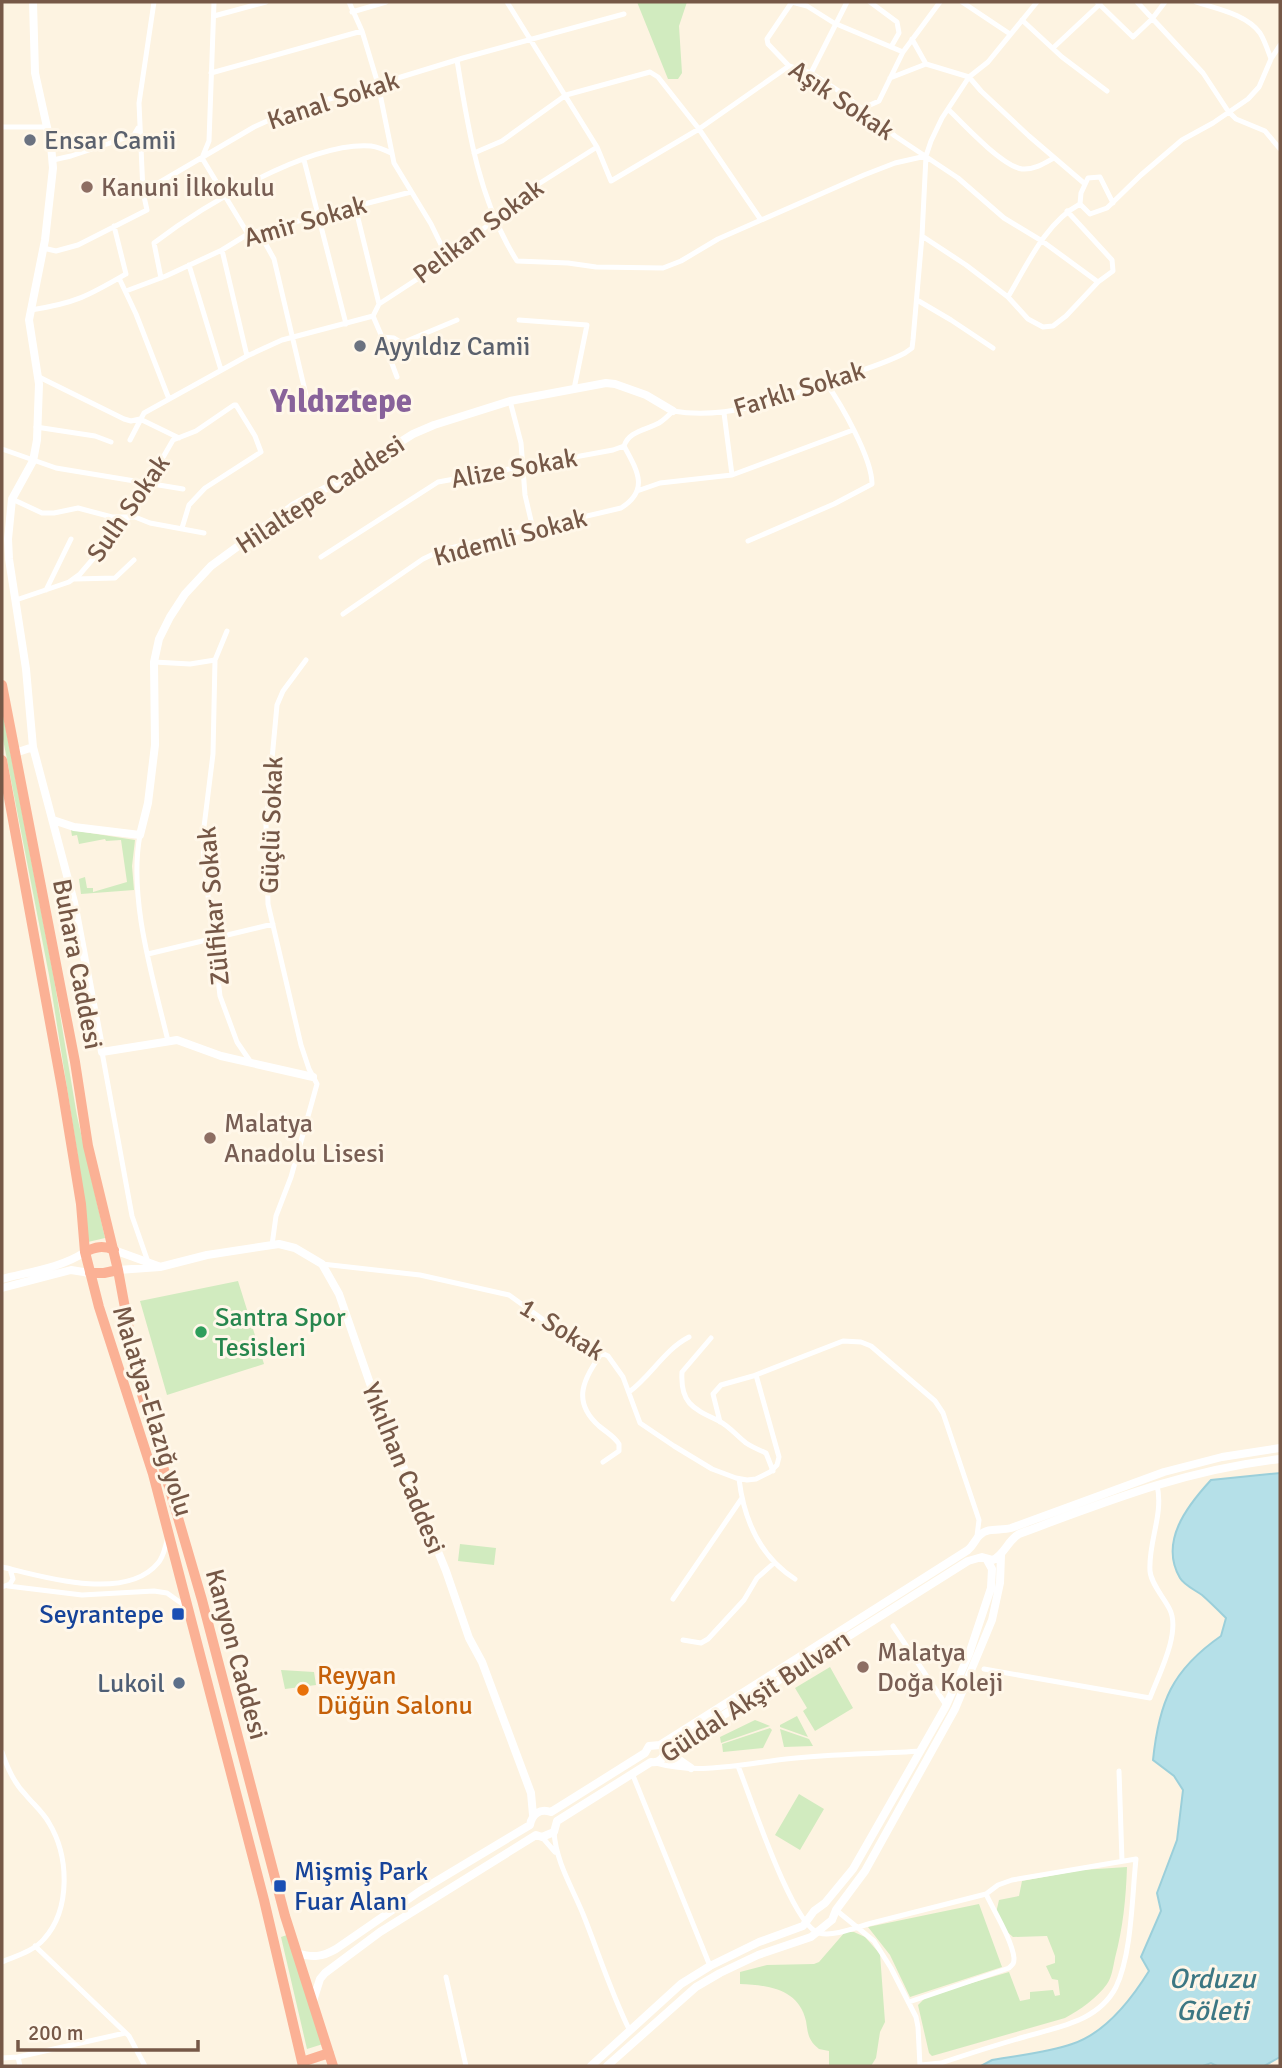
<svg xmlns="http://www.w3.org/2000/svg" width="1282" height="2068" font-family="Signika,sans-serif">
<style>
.green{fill:#d1ebbf}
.water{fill:#b5e0e8;stroke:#9bcfda;stroke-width:2}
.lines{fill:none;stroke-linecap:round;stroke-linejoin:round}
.street{stroke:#fff;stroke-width:5}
.secondary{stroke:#fff;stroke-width:8}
.highway{stroke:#fbb195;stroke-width:10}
.worship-dot{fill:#6b7280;stroke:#fff7e9;stroke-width:2.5}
.education-dot{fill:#8d6e63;stroke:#fff7e9;stroke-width:2.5}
.leisure-dot{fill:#2e9e5b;stroke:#fff7e9;stroke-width:2.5}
.transit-dot{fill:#1a4fb4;stroke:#fff7e9;stroke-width:2.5}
.service-dot{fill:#5c6f8a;stroke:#fff7e9;stroke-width:2.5}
.food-dot{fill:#e8710a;stroke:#fff7e9;stroke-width:2.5}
.labels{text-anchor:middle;stroke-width:6;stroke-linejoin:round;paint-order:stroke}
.street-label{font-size:26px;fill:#765847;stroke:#fff7e9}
.worship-label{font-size:26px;fill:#5b616d;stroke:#fff7e9;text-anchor:start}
.education-label{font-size:26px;fill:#785e54;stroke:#fff7e9;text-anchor:start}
.leisure-label{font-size:26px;fill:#27864d;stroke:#fff7e9;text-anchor:start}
.transit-label{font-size:26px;fill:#164399;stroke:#fff7e9;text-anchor:end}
.food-label{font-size:26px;fill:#c56008;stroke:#fff7e9;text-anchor:start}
.service-label{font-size:26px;fill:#4e5e75;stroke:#fff7e9;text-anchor:end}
.water-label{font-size:28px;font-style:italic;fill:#3c7783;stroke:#fff7e9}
.district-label{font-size:33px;font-weight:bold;fill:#88629a;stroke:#fff7e9}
</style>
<rect width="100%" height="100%" fill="#fdf3e1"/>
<path class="green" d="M637,2H687L679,26L682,73L678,79H668Z
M2,709L53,973L77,1116L105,1238L88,1242L78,1157L49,975L2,734Z
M71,830L135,840L132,866L134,890L81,894L79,879L85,877L87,888H93V892L127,882L121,840L106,841L105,839L79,844L77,835L72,836Z
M238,1281L264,1364L167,1395L140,1301Z
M460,1544L496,1548L494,1565L458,1561Z
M830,1667L853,1708L815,1731L803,1711L807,1708L795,1688Z
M281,1670L314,1672L316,1685L285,1689Z
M797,1716L808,1737L780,1727V1725Z
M755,1720L770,1726L721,1743L720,1737Z
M770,1728L772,1730L763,1748L723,1752L722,1744Z
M780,1729L809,1739L813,1746L784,1747Z
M799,1794L824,1809L800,1850L775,1835Z
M1127,1867C1126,1898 1123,1928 1115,1958C1113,1967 1112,1977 1107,1984C1097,1998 1080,2010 1065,2018L932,2056L929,2053L918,2005L927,1996L1009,1972L1020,2001L1030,1999V1992L1053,1990L1055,1996L1060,1995L1058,1980L1052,1979L1046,1966L1055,1963V1956L1047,1936L1013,1937L1006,1931L996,1913L999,1900L1019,1896L1022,1881L1082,1870Z
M979,1904L1002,1967L910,1997L890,1955L868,1927Z
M845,1932H854L865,1937L880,1954L885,2022L880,2032L876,2058L871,2066H829V2051L819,2049C808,2040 808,2034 806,2021C799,1989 768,1985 740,1984V1972L767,1965L814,1964L819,1962Z
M287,1935L323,2044L307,2049L281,1937Z"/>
<path class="water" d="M1280,1473V2057L1264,2066H1217L1211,2063L1203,2066H981L992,2060C1018,2055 1047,2053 1072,2044C1106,2033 1131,2000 1149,1971L1141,1957L1161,1911L1157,1893L1177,1840L1183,1790L1174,1776L1153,1760C1159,1702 1172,1670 1221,1636L1226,1618C1218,1610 1210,1602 1202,1595C1195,1590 1184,1585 1180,1578C1159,1542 1187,1506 1211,1480Z"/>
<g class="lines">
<path class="street" d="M214,2L209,141L202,158L248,234
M349,2L362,31L378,84L394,163L431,224L448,259
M507,2L597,147
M792,2L767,39L768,44L789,66L811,73L842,93L895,136L958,178L1004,218L1042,241L1098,282
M792,2L807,6L834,23L903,52
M870,2L897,22L899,33L891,47
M962,2L1010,34
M1097,2L1133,37L1152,19L1165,2
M1137,2L1203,73L1228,111L1236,119L1265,131L1280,149
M1196,2C1217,9 1246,14 1260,33C1265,41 1268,51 1271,59
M352,12L386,2
M214,16L266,2
M1022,20L1062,57L1107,91
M912,39L926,64L969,77L981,91L1029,136L1085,184
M1053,48L1100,4
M457,60C468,129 479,201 517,261L568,263L596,267L663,268L681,261L718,239L864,175L895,163L926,156
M211,73L362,31
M811,73L847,2
M890,78L926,64
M861,109L879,101L903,52L940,2
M948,109C963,124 1002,166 1022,169C1034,170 1045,163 1054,158
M2,127H46
M474,153L502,141L566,95L650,72L658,77L699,129L761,220
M53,160L71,156L134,135L138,128
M304,160L346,324
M143,192L139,103L154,2
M1113,203L1100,177L1088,178L1081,193L1080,204L1090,214L1107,208L1141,175L1182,140L1213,123L1248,99L1259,87L1271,59L1280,45
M355,206L379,304
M254,232L264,241L274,259L310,412
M922,236L966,265L1008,297L1028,319L1043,327L1053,326L1066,316L1098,282L1113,271L1112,260L1067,211
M43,248L56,251L78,245L147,210L143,192L254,127L287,112L463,58L624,14
M222,250L247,356
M189,265L221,370
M119,278L136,314L169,399
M161,278L154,243C201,207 310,141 371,146C378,147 385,150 391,153
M126,291L166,276L222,250L248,234L411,192
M1008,297C1027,265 1046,222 1080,204
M917,300L951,320L993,348
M31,310C76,303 88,296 126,274L114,226
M373,316L382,337L394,338L402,343L457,320
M519,320L587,325L574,389
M382,337L397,377
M37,376L124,419L131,421L140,419L179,438
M510,401L521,443L525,495L533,529
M724,413L732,475
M36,427L95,436L111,442
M130,440L144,413L247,356L282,340L373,316L379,304L448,259L529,190L597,147L611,181L699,129L789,66
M2,449L56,468L183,489
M637,491L660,483L732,475L853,430
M12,499L42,513H54L78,508L112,517H135L150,523L204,533
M748,541L834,504L872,484C872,458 841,404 826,383
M321,557L438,482L613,450L624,446C629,431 646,430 659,423C664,420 669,415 673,411C730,421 786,397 838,378C860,371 884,364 905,353L912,348L913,340L922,236L926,156L931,141L942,118L969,77L988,62L1037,2
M75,579L115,578L134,560
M46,590L71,539
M16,600L69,582L80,574L128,518L173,440L196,431L234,405H236L255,436L261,452L205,488L189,505L182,528
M343,614L423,559L442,550L621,508C650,490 637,470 624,446
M215,660L227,631
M154,662L190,664L215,660L213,754L203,835L204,862L220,996L237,1042L250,1061
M140,835C128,898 153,978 168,1041
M148,954L273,924
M102,1052L132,1216L148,1262
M272,1245L276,1216L291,1177L317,1084L309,1069L301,1045L268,904L266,824L277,705L283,691L306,660
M322,1264L420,1275L509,1295L563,1334L608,1356L623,1377L640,1423L674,1446L712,1469L736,1478L747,1480L756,1479L770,1472L777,1465L779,1457L756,1375
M711,1338L682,1372C680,1404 694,1409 719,1421C729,1426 737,1436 746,1443C752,1447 759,1450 766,1453L773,1471
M602,1352C585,1378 570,1400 599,1426C606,1432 614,1436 619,1444V1451L603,1462
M629,1392C651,1376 664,1350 689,1337
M720,1422L713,1394L721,1385L753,1376L843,1341L861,1342L871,1346L935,1401L943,1413L979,1520L977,1536
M739,1479C744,1520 759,1556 795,1579
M2,1567L10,1569L13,1579L10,1584L2,1587
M7,1568C46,1578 127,1601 158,1563C164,1557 165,1546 168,1538
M8,1586L82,1595L154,1591L167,1593L188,1608
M673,1599L742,1498
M893,1626L946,1705
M683,1640L701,1643L708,1639L744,1600L757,1578L774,1563
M984,1669L1150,1698C1158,1676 1181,1633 1170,1610C1165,1599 1151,1584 1150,1571C1148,1542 1164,1514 1157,1485
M2,1752C7,1767 14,1783 25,1794C33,1804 43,1812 49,1823C69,1856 71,1909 44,1939C34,1951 16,1956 2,1962
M664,1757L680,1767
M656,1763C698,1775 743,1764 786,1759C830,1754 876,1754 921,1751
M738,1766C750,1795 792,1926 819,1933C834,1937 857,1927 872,1923C910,1913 948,1904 986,1894L998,1885L1012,1880L1136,1859C1132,1895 1132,1954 1116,1987C1098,2022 1057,2027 1024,2037C996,2045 968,2054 941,2063L921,2065
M1119,1771L1122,1861
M632,1773L710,1966
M554,1832C556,1862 572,1887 583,1914C599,1954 611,1993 630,2031
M542,1837L555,1852
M836,1910L874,1941L891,1968L916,2017L918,2027L920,2066
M35,1946L129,2036L145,2066
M446,1977L466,2066
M909,2002L1009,1968C1013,1964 1014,1964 1014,1958C1012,1940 994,1911 986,1894
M18,2057L125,2033
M2,2058L18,2057L20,2066"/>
<path class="secondary" d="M33,2L35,73L51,145L53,168L45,240L29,320L39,384L37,440L33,461L12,499L8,539L9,559L26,669L33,747L74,902L102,1052L177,1040L221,1056L313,1077
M15,753L33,747
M53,820L74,827L140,835L148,803L155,745L154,662L159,639L170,617L185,594L211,566L294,505L332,485L413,434L434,425L510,401L606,383L615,384L646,395L673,411
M114,1250L158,1266
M118,1270L160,1267L207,1255L279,1244L295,1248L322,1264L339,1294L374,1395L446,1571L469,1638L482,1662L531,1793L533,1815
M2,1279C29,1272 61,1268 85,1252
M2,1288L71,1270L90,1273
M676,1745L678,1759L691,1768
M297,1953C313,1958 322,1957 336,1949L420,1891L530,1825C532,1814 540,1808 551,1812L645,1753L649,1746L660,1745L968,1550C974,1545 975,1539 980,1535C988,1527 1001,1531 1011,1528L1164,1472L1222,1457L1280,1448
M313,2001L320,1979L325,1973L380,1932L536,1835L542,1837L554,1832L557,1821L651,1762C658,1763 663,1760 665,1752L968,1561L982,1557L993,1560C1006,1553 1007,1541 1019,1534C1108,1501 1185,1470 1280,1459
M591,2066L681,1984L710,1966L759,1942L803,1926L814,1911L825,1903L853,1869L946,1706L969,1654L991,1588L992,1569L987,1560
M607,2066L696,1987L720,1973L758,1955L811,1937L832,1920L836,1910L865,1871L955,1709L992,1620L1000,1583L1001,1555"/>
<path class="highway" d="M2,685L75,1062L88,1146L118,1270L139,1384L202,1600L285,1916L333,2066
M2,760L62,1088L81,1204L85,1252L99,1307L153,1474L264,1900L303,2066
M85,1252C95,1247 103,1245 114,1250
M90,1273H104L118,1270
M302,2062L329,2053"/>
</g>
<g class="worship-dot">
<circle cx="30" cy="140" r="7"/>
<circle cx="360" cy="346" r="7"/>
</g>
<g class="education-dot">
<circle cx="87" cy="187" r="7"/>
<circle cx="210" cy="1138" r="7"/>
<circle cx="863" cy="1667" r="7"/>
</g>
<circle class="leisure-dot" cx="201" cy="1332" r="7"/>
<g class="transit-dot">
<rect x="171" y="1607" width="14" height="14" rx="3.5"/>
<rect x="273" y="1879" width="14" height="14" rx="3.5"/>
</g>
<circle class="service-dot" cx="179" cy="1683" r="7"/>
<circle class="food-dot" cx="303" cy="1690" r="7"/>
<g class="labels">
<g class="street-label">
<text transform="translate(333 100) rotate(-18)" y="9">Kanal Sokak</text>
<text transform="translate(842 100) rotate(34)" y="9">Aşık Sokak</text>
<text transform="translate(305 221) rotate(-16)" y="9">Amir Sokak</text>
<text transform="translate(478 231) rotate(-37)" y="9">Pelikan Sokak</text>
<text transform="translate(799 389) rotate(-17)" y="9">Farklı Sokak</text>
<text transform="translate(514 468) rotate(-10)" y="9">Alize Sokak</text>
<text transform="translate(320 494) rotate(-33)" y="9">Hilaltepe Caddesi</text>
<text transform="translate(128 508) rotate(-55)" y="9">Sulh Sokak</text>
<text transform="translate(510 537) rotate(-15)" y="9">Kıdemli Sokak</text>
<text transform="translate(271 825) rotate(-88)" y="9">Güçlü Sokak</text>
<text transform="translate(213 906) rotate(-95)" y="9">Zülfikar Sokak</text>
<text transform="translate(78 964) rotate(79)" y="9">Buhara Caddesi</text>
<text transform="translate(562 1329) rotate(32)" y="9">1. Sokak</text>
<text transform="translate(153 1411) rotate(73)" y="9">Malatya-Elazığ yolu</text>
<text transform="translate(404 1468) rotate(68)" y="9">Yıkılhan Caddesi</text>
<text transform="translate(237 1654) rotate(75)" y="9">Kanyon Caddesi</text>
<text transform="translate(755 1696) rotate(-33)" y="9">Güldal Akşit Bulvarı</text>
</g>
<g class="worship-label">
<text x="44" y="149">Ensar Camii</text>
<text x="374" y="355">Ayyıldız Camii</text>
</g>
<g class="education-label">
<text x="101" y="196">Kanuni İlkokulu</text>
<text x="224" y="1132">Malatya<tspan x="224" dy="30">Anadolu Lisesi</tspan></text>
<text x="877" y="1661">Malatya<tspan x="877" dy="30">Doğa Koleji</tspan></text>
</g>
<g class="leisure-label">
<text x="215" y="1326">Santra Spor<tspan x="215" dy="30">Tesisleri</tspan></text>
</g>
<g class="transit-label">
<text x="164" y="1623">Seyrantepe</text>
<text x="294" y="1880" text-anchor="start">Mişmiş Park<tspan x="294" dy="30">Fuar Alanı</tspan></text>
</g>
<g class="food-label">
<text x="317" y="1684">Reyyan<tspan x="317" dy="30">Düğün Salonu</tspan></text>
</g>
<g class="service-label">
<text x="165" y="1692">Lukoil</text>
</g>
<g class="water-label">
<text x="1212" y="1988">Orduzu<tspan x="1212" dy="32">Göleti</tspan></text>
</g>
<g class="district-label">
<text x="341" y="412">Yıldıztepe</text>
</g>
</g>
<rect width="1282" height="2068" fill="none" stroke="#765847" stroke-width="7"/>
<path d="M18 2040v10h180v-10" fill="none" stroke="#765847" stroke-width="3.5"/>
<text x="28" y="2040" font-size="21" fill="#765847" stroke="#fff7e9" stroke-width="5" paint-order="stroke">200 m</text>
</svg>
